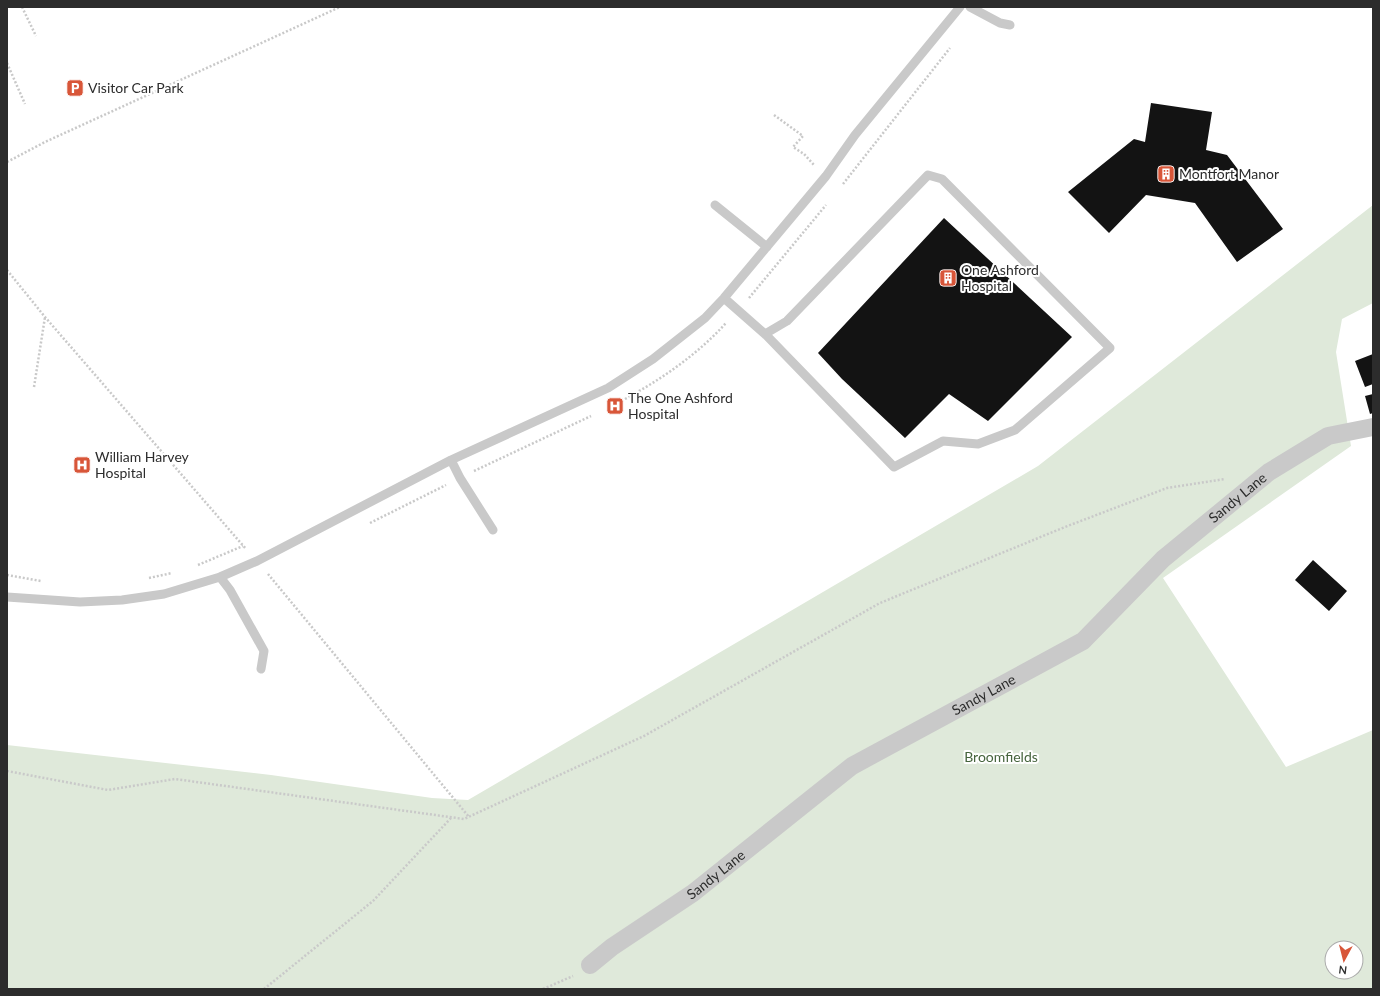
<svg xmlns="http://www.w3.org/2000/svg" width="1380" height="996" font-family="Lato,sans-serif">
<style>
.green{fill:#dfe9da;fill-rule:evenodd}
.building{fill:#131313}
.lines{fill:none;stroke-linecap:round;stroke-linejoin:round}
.path{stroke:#c9c9c9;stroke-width:2.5;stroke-dasharray:2 2;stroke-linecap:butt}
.service{stroke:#c9c9c9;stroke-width:9}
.minor{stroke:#c9c9c9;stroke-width:18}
.labels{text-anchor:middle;stroke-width:4;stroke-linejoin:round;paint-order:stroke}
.poi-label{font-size:14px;fill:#2c2c2c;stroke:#fff;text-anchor:start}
.street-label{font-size:14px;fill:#2c2c2c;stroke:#fff}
.park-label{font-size:14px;fill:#46643d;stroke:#fff}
</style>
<rect width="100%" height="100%" fill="#fff"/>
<path class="green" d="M1373,205V303L1342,319L1336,352L1351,446L1163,578L1286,767L1373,730V989H7V745L271,775L432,798L468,800L1038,466ZM1332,948H1356V972H1332Z"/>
<path class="building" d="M1151,103L1212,112L1206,150L1227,155L1283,229L1237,262L1195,203L1146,195L1109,233L1068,192L1134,139L1145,142Z
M944,218L1072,337L988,421L949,394L905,438L842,379L818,353Z
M1373,354V384L1365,387L1355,361Z
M1373,394V413L1370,414L1365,396Z
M1313,560L1347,591L1329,611L1295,580Z"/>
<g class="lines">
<path class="path" d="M22,7L36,36
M7,63L25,104
M774,115L803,136L793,147L804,154L814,165
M7,162L45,142L340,7
M843,184L950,48
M7,270L45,317L246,549
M749,298L826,205
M34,387L45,317
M625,399C662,379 698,354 726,323
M474,471L591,416
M370,523L446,485
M198,565L243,546
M268,574L469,817
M7,575L41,581
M149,578L172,573
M7,771L108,790L175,779L464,819L644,736L880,603L1065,527L1167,488L1225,479
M264,989L373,901L451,818
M543,989L573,976"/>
<path class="service" d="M970,7L1000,23L1010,25
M715,205L767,247
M724,298L765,334L894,467L943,441L978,444L1015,430L1110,348L942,179L928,175L787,321L765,334
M451,460L460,478L493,530
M220,577L230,590L264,651L261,669
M7,597L80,602L122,600L164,594L220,577L257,561L451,460L608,388L653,359L705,318L724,298L826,176L855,135L960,7"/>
<path class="minor" id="s1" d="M590,965L612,947L693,893L852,766L1083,641L1163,559L1269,472L1328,436L1373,427"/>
</g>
<defs>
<symbol id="parking-square" viewBox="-11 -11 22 22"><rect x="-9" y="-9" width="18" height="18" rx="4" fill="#d85639" stroke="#fff"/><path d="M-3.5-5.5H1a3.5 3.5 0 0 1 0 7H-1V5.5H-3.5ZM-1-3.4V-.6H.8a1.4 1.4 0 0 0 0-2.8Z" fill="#fff"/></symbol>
<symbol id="building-square" viewBox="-11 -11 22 22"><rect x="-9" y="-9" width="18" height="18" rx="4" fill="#d85639" stroke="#fff"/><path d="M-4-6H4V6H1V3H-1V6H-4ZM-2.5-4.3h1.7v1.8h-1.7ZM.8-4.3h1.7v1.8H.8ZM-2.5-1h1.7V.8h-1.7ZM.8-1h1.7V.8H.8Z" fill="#fff"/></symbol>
<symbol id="hospital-square" viewBox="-11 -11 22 22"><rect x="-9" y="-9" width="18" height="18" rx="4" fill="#d85639" stroke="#fff"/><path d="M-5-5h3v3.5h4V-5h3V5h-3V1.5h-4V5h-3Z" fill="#fff"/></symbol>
</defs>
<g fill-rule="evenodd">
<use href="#parking-square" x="65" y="78" width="20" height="20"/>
<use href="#building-square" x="1156" y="164" width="20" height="20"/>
<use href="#building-square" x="938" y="268" width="20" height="20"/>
<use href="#hospital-square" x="605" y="396" width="20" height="20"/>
<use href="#hospital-square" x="72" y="455" width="20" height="20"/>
</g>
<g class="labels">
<g class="poi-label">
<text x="88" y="93">Visitor Car Park</text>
<text x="1179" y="179">Montfort Manor</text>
<text x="961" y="275">One Ashford<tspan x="961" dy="16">Hospital</tspan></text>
<text x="628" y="403">The One Ashford<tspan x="628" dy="16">Hospital</tspan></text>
<text x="95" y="462">William Harvey<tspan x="95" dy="16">Hospital</tspan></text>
</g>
<g class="street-label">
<text dy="5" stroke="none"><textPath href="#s1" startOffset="803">Sandy Lane</textPath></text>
<text dy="5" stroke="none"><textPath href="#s1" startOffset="479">Sandy Lane</textPath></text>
<text dy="5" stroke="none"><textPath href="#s1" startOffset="155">Sandy Lane</textPath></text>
</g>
<g class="park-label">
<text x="1001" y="762">Broomfields</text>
</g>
</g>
<rect width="1380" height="996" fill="none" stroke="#2c2c2c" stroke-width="16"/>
<g transform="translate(1344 960) rotate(187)"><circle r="19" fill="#ffffff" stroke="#ababab"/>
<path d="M0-3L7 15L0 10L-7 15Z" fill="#d85639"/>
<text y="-6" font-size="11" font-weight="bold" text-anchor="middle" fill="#2c2c2c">N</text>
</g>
</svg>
